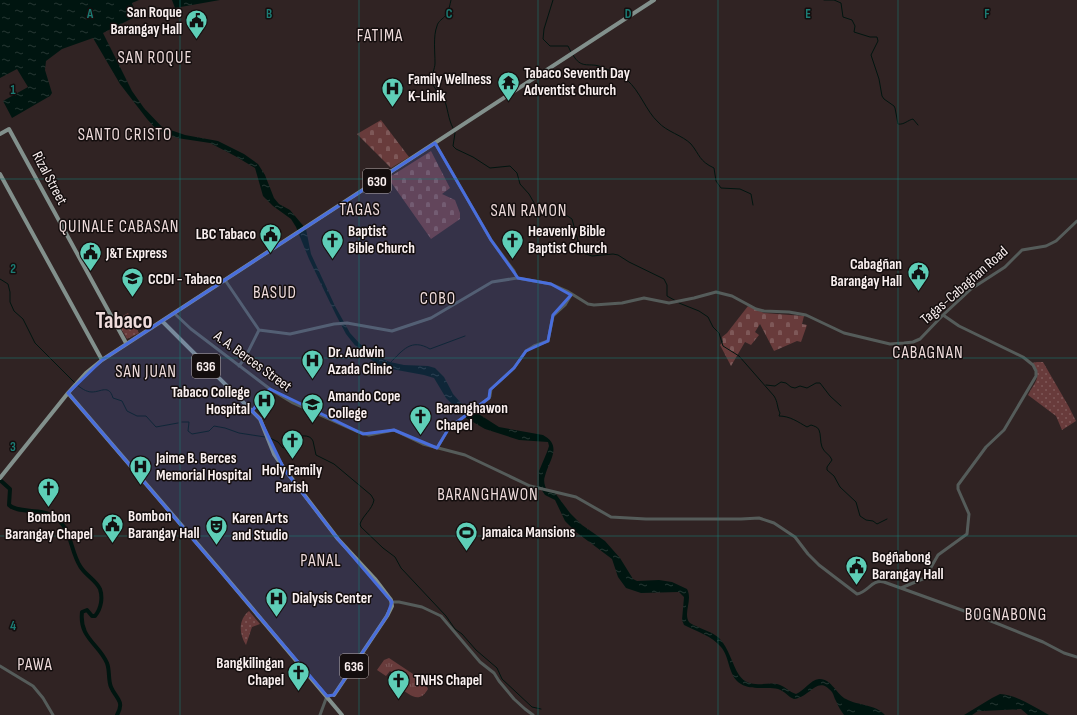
<svg xmlns="http://www.w3.org/2000/svg" width="1077" height="715" font-family="'Sofia Sans Condensed',sans-serif">
<style>
.grass{fill:url(#grass-tufts)}
.cemetery{fill:url(#cemetery-stones)}
.park{fill:url(#park-dots)}
.water{fill:url(#water-ripples)}
.lines{fill:none;stroke-linecap:round;stroke-linejoin:round}
.stream{stroke:#001510;stroke-width:1}
.river{stroke:#001510;stroke-width:4}
.tertiary{stroke:#555c5a;stroke-width:3}
.primary{stroke:#82908c;stroke-width:4}
.marked{fill:#496edd;fill-opacity:0.2;stroke:#496edd;stroke-width:3;stroke-linejoin:round}
.grid{fill:none;stroke:#1b7c74;stroke-width:1;stroke-opacity:0.55}
.labels{text-anchor:middle;stroke-width:3;stroke-linejoin:round;paint-order:stroke}
.shield{fill:#140e0e;stroke:#b5acac;stroke-width:1}
.shield-label{font-size:14px;font-weight:bold;fill:#faf0f0}
.poi-label{font-size:15px;font-weight:bold;fill:#faf0f0;stroke:#140e0e;text-anchor:start}
.street-label{font-size:15px;fill:#faf0f0;stroke:#140e0e}
.quarter-label{font-size:17px;letter-spacing:1px;fill:#efdcdc;stroke:#140e0e}
.town-label{font-size:23px;font-weight:bold;fill:#efdcdc;stroke:#140e0e}
.grid-label{font-size:13px;text-anchor:middle;font-weight:bold;fill:#1b7c74;stroke:#140e0e;stroke-width:3;stroke-linejoin:round;paint-order:stroke}
</style>
<defs>
<pattern id="grass-tufts" width="24" height="20" patternUnits="userSpaceOnUse"><rect width="24" height="20" fill="#683b3b"/><path d="M3 7l-1-3M5 7V3M7 7l1-3M15 17l-1-3M17 17v-4M19 17l1-3" fill="none" stroke="#7e5858"/></pattern>
<pattern id="cemetery-stones" width="16" height="16" patternUnits="userSpaceOnUse"><rect width="16" height="16" fill="#683b3b"/><path d="M2 7V4a2 2 0 0 1 4 0v3zM10 15v-3a2 2 0 0 1 4 0v3z" fill="#7e5858"/></pattern>
<pattern id="park-dots" width="8" height="8" patternUnits="userSpaceOnUse"><rect width="8" height="8" fill="#683b3b"/><path d="M2 2h.1M6 6h.1" fill="none" stroke="#7e5858" stroke-width="1.8" stroke-linecap="round"/></pattern>
<pattern id="water-ripples" width="26" height="14" patternUnits="userSpaceOnUse"><rect width="26" height="14" fill="#001510"/><path d="M2 4q2-2 4 0t4 0M15 11q2-2 4 0t4 0" fill="none" stroke="#263733"/></pattern>
</defs>
<rect width="100%" height="100%" fill="#302323"/>
<path class="grass" d="M389,658L425,682L428,689C419,705 409,694 399,687L403,681L390,671L386,676L377,670L384,660Z"/>
<path class="cemetery" d="M381,120L409,157L391,168L357,134Z
M431,151L450,188L442,194L455,200L460,213V219L431,239L388,178Z
M748,306L764,313L804,316L802,324L807,325L801,342L797,341L774,351L760,324L755,332L759,335L751,345L745,342L731,366L720,345L723,342L722,337L727,333Z"/>
<path class="park" d="M128,313L139,333L127,339L116,320Z
M1037,362H1043L1069,407L1076,421L1062,430L1056,416L1028,395C1036,380 1042,378 1032,363Z
M249,611L260,624L252,627L246,645C239,634 238,620 249,611Z"/>
<path class="water" d="M0,0H139L132,3L137,16L103,33L132,91L144,108L162,127L185,135L218,141L244,154L258,164L265,175L274,198L279,204L290,210L306,229L311,254L335,306L350,333L360,344L378,357L390,362L404,365L428,366L435,368L444,377L453,394L460,402L499,427L543,435C563,446 549,460 545,476C543,481 545,486 547,491L555,493L570,513L582,525L605,541L620,558L633,579L637,581L659,580L672,582L687,589C693,600 683,612 689,622C692,626 712,631 719,638C729,648 732,664 739,675C750,691 768,680 780,685C786,687 789,692 796,694C804,691 810,680 819,679C831,678 837,695 846,699C859,706 875,704 885,715H844C841,711 838,706 836,701C834,698 834,695 832,692C817,674 811,697 794,699C788,697 785,691 778,689C767,686 752,691 741,684C728,677 730,657 721,647C712,636 696,631 684,625L682,620L684,597L679,592L641,593L626,588L618,577L612,559L576,532L565,521L555,500L545,495L539,486V471L547,452L549,446L548,442L519,440L485,429L466,418L446,398L434,378L424,375L386,368L376,363L361,353L346,334L336,315L309,259L296,227L291,219L273,206L263,196L255,168L235,156L210,143L177,138L156,129L147,119L120,84L93,38L62,49L46,61L45,70L52,93L50,96L12,118L3,101L28,87L17,69L0,78Z
M172,0H220L175,8Z
M1000,694C1017,695 1034,707 1049,715H1028L1021,709L982,711H978L972,715H964L992,698Z"/>
<g class="lines">
<path class="stream" d="M451,0C450,4 449,11 446,15C443,19 438,21 437,26C433,36 435,52 435,63C435,69 431,75 432,81C433,89 440,92 444,99C448,108 448,119 453,128
M553,0L544,29L543,39L550,46H568L571,52
M824,0H834L841,3L843,17L852,20L855,26L854,32L870,37H877L878,41L871,55L879,79L882,96L884,99L894,106L895,108L898,124C904,125 908,120 913,119L918,125
M573,55C581,69 588,63 599,66C605,68 622,76 627,80C640,91 646,111 658,122C667,132 682,135 691,144C700,155 699,161 714,168L716,181L721,188L740,189L751,194L753,205
M454,131L455,133L453,146L456,149L473,157L490,168L510,166L517,173L520,184L529,194L537,208L540,210C553,207 562,212 572,219L580,248L583,253L592,256L613,254L618,255L629,262L664,279L667,285V296L676,301
M0,279L8,284L10,292V302L14,311L23,319L35,343L75,383
M679,303L699,311L708,317L713,327L719,333L723,346L739,356L774,396C778,402 777,408 780,413L779,416C790,416 798,422 807,427L811,425C814,426 818,427 819,430C821,434 820,442 822,447C824,453 830,454 832,460L827,467V470L834,476L840,487L856,502L860,516L866,520L873,521L877,524L887,519
M390,363C403,350 411,338 430,349L465,336
M77,385C81,388 86,392 92,392C101,392 109,384 113,398L122,401L127,411L137,416H146L156,427L178,423
M766,385L775,386L781,382L786,383L791,387L795,388L800,386L807,388L816,383H820L830,396L841,406
M182,422H189L188,431L192,434L209,431L214,426L225,428L239,433L265,437
M268,437L278,442L283,448L289,446L291,439C297,436 310,433 313,441C314,446 315,450 316,455L334,464L371,495L374,500C372,510 363,515 360,524L361,527L383,548L395,557L401,568L446,616L455,629L462,634L476,650L497,668L502,679L532,707L541,709"/>
<path class="river" d="M0,480L10,489L9,505C18,514 42,507 56,518C72,530 70,550 80,566C85,575 96,580 100,589C103,598 101,609 95,616H92L87,610L82,612C79,638 99,644 107,663C110,671 108,680 111,687C116,699 125,701 117,715"/>
<path class="tertiary" d="M435,143L491,240L514,271L517,278
M225,280L259,330L290,334L334,324L347,323L392,331L431,318L492,282L517,278L551,284L567,291L588,304L594,305L622,303L644,298L669,303L694,298L716,292L732,296L756,309L764,311L789,312L806,315L844,333L890,344L904,343L913,342L920,339L943,315L971,289L1005,267L1022,250L1046,246L1056,241L1077,221
M174,313L191,329L270,389L293,403L356,431L369,435L394,430L423,444L465,455L530,486L576,497L611,517L646,519H741L759,518L774,523L795,537L808,554L819,565L857,594C868,592 872,579 884,582L981,617L1043,642L1064,653L1077,657
M239,366L245,358L259,330
M252,411L270,389
M437,448L449,428L489,398L490,396L491,389L514,368L526,351L534,346L548,341L553,316L565,305L571,295
M901,588L925,578L938,555L967,534L969,514L958,489V485L986,447L1004,430L1036,376V371L1033,365L1023,357L959,326L943,315
M392,602H399L422,607L441,616L480,662L494,673L499,681L514,699L525,709L533,715
M0,666L33,686L43,698L53,715
M320,715L327,696"/>
<path class="primary" d="M0,134L9,129L126,343
M0,174L102,360
M162,321L260,419L274,454L283,467L338,539L375,579L391,600L392,606L387,616L334,695
M68,393L219,569L342,715
M0,478L68,393L86,373L102,360L654,0"/>
</g>
<path class="marked" d="M435,143L491,240L518,278L551,284L571,295L553,315L548,341L526,351L514,368L490,390L489,398L449,428L437,448L394,430L363,434L270,389L252,411L260,419L284,469L338,539L392,602L387,616L334,695L327,696L68,393L102,360Z"/>
<path class="grid" d="M180,0V715M359,0V715M538,0V715M718,0V715M898,0V715M0,179H1077M0,358H1077M0,536H1077"/>
<defs>
<symbol id="civic-pin" viewBox="-11 -11 22 30"><path d="M0 17L-7.5 6A9.5 9.5 0 1 1 7.5 6Z" fill="#5eceb7" stroke="#140e0e"/><path d="M-.6-6.5H3V-4.5H.6V-3L4-1V1h2V6H-6V1h2V-1L-.6-3ZM-1.2 2.5V6h2.4V2.5Z" fill="#111"/></symbol>
<symbol id="temple-pin" viewBox="-11 -11 22 30"><path d="M0 17L-7.5 6A9.5 9.5 0 1 1 7.5 6Z" fill="#5eceb7" stroke="#140e0e"/><path d="M0-6L5-2H3V0L6.5 2.5H4V6H1.5V3h-3V6H-4V2.5H-6.5L-3 0V-2H-5Z" fill="#111"/></symbol>
<symbol id="hospital-pin" viewBox="-11 -11 22 30"><path d="M0 17L-7.5 6A9.5 9.5 0 1 1 7.5 6Z" fill="#5eceb7" stroke="#140e0e"/><path d="M-5-5h3v3.5h4V-5h3V5h-3V1.5h-4V5h-3Z" fill="#111"/></symbol>
<symbol id="church-pin" viewBox="-11 -11 22 30"><path d="M0 17L-7.5 6A9.5 9.5 0 1 1 7.5 6Z" fill="#5eceb7" stroke="#140e0e"/><path d="M-1.2-6h2.4v3.5h3.3v2.4h-3.3V6h-2.4V-.1h-3.3v-2.4h3.3Z" fill="#111"/></symbol>
<symbol id="university-pin" viewBox="-11 -11 22 30"><path d="M0 17L-7.5 6A9.5 9.5 0 1 1 7.5 6Z" fill="#5eceb7" stroke="#140e0e"/><path d="M0-5L7-2L0 1L-7-2ZM-4 1L0 2.5L4 1V4Q0 6-4 4Z" fill="#111"/></symbol>
<symbol id="theatre-pin" viewBox="-11 -11 22 30"><path d="M0 17L-7.5 6A9.5 9.5 0 1 1 7.5 6Z" fill="#5eceb7" stroke="#140e0e"/><path d="M-5-5.5Q0-4 5-5.5V0Q5 5 0 6Q-5 5-5 0ZM-3.3-2.5H-1v1.5H-3.3ZM1-2.5H3.3v1.5H1ZM-2.8 1Q0 5.5 2.8 1Z" fill="#111"/></symbol>
<symbol id="stadium-pin" viewBox="-11 -11 22 30"><path d="M0 17L-7.5 6A9.5 9.5 0 1 1 7.5 6Z" fill="#5eceb7" stroke="#140e0e"/><path d="M0-5a6.5 5 0 1 0 0 10a6.5 5 0 1 0 0-10ZM-3.5-1.8h7v3.6h-7Z" fill="#111"/></symbol>
</defs>
<g fill-rule="evenodd">
<use href="#civic-pin" x="184" y="8" width="25" height="34"/>
<use href="#temple-pin" x="496" y="70" width="25" height="34"/>
<use href="#hospital-pin" x="380" y="76" width="25" height="34"/>
<use href="#civic-pin" x="258" y="222" width="25" height="34"/>
<use href="#church-pin" x="320" y="228" width="25" height="34"/>
<use href="#church-pin" x="500" y="228" width="25" height="34"/>
<use href="#civic-pin" x="78" y="240" width="25" height="34"/>
<use href="#civic-pin" x="906" y="260" width="25" height="34"/>
<use href="#university-pin" x="120" y="266" width="25" height="34"/>
<use href="#hospital-pin" x="300" y="348" width="25" height="34"/>
<use href="#hospital-pin" x="252" y="388" width="25" height="34"/>
<use href="#university-pin" x="300" y="392" width="25" height="34"/>
<use href="#church-pin" x="408" y="404" width="25" height="34"/>
<use href="#church-pin" x="280" y="428" width="25" height="34"/>
<use href="#hospital-pin" x="128" y="454" width="25" height="34"/>
<use href="#church-pin" x="36" y="476" width="25" height="34"/>
<use href="#civic-pin" x="100" y="512" width="25" height="34"/>
<use href="#theatre-pin" x="204" y="514" width="25" height="34"/>
<use href="#stadium-pin" x="454" y="520" width="25" height="34"/>
<use href="#civic-pin" x="844" y="554" width="25" height="34"/>
<use href="#hospital-pin" x="264" y="586" width="25" height="34"/>
<use href="#church-pin" x="286" y="660" width="25" height="34"/>
<use href="#church-pin" x="386" y="668" width="25" height="34"/>
</g>
<g class="labels">
<g class="shield">
<rect x="363" y="169" width="28" height="24" rx="3"/>
<rect x="192" y="354" width="28" height="24" rx="3"/>
<rect x="340" y="654" width="28" height="24" rx="3"/>
</g>
<g class="shield-label">
<text x="377" y="186">630</text>
<text x="206" y="371">636</text>
<text x="354" y="671">636</text>
</g>
<g class="poi-label">
<text x="182" y="17" text-anchor="end">San Roque<tspan x="182" dy="17">Barangay Hall</tspan></text>
<text x="524" y="78">Tabaco Seventh Day<tspan x="524" dy="17">Adventist Church</tspan></text>
<text x="408" y="84">Family Wellness<tspan x="408" dy="17">K-Linik</tspan></text>
<text x="348" y="236">Baptist<tspan x="348" dy="17">Bible Church</tspan></text>
<text x="528" y="236">Heavenly Bible<tspan x="528" dy="17">Baptist Church</tspan></text>
<text x="256" y="239" text-anchor="end">LBC Tabaco</text>
<text x="106" y="258">J&amp;T Express</text>
<text x="902" y="269" text-anchor="end">Cabagñan<tspan x="902" dy="17">Barangay Hall</tspan></text>
<text x="148" y="284">CCDI - Tabaco</text>
<text x="328" y="357">Dr. Audwin<tspan x="328" dy="17">Azada Clinic</tspan></text>
<text x="250" y="397" text-anchor="end">Tabaco College<tspan x="250" dy="17">Hospital</tspan></text>
<text x="328" y="401">Amando Cope<tspan x="328" dy="17">College</tspan></text>
<text x="436" y="413">Baranghawon<tspan x="436" dy="17">Chapel</tspan></text>
<text x="156" y="463">Jaime B. Berces<tspan x="156" dy="17">Memorial Hospital</tspan></text>
<text x="292" y="475" text-anchor="middle">Holy Family<tspan x="292" dy="17">Parish</tspan></text>
<text x="128" y="521">Bombon<tspan x="128" dy="17">Barangay Hall</tspan></text>
<text x="49" y="522" text-anchor="middle">Bombon<tspan x="49" dy="17">Barangay Chapel</tspan></text>
<text x="232" y="523">Karen Arts<tspan x="232" dy="17">and Studio</tspan></text>
<text x="482" y="537">Jamaica Mansions</text>
<text x="872" y="562">Bogñabong<tspan x="872" dy="17">Barangay Hall</tspan></text>
<text x="292" y="603">Dialysis Center</text>
<text x="284" y="668" text-anchor="end">Bangkilingan<tspan x="284" dy="17">Chapel</tspan></text>
<text x="414" y="685">TNHS Chapel</text>
</g>
<g class="street-label">
<text transform="translate(50 178) rotate(62)" y="5">Rizal Street</text>
<text transform="translate(964 285) rotate(-41)" y="5">Tagas-Cabagñan Road</text>
<text transform="translate(253 361) rotate(36)" y="5">A. A. Berces Street</text>
</g>
<g class="quarter-label">
<text x="380" y="41">FATIMA</text>
<text x="155" y="63">SAN ROQUE</text>
<text x="125" y="140">SANTO CRISTO</text>
<text x="360" y="215">TAGAS</text>
<text x="529" y="216">SAN RAMON</text>
<text x="119" y="232">QUINALE CABASAN</text>
<text x="275" y="298">BASUD</text>
<text x="438" y="304">COBO</text>
<text x="928" y="358">CABAGNAN</text>
<text x="146" y="377">SAN JUAN</text>
<text x="488" y="500">BARANGHAWON</text>
<text x="321" y="566">PANAL</text>
<text x="1006" y="620">BOGNABONG</text>
<text x="35" y="670">PAWA</text>
</g>
<g class="town-label">
<text x="124" y="328">Tabaco</text>
</g>
</g>
<g class="grid-label">
<text x="90" y="18">A</text>
<text x="269" y="18">B</text>
<text x="449" y="18">C</text>
<text x="628" y="18">D</text>
<text x="808" y="18">E</text>
<text x="987" y="18">F</text>
<text x="13" y="94">1</text>
<text x="13" y="273">2</text>
<text x="13" y="451">3</text>
<text x="13" y="630">4</text>
</g>
</svg>
